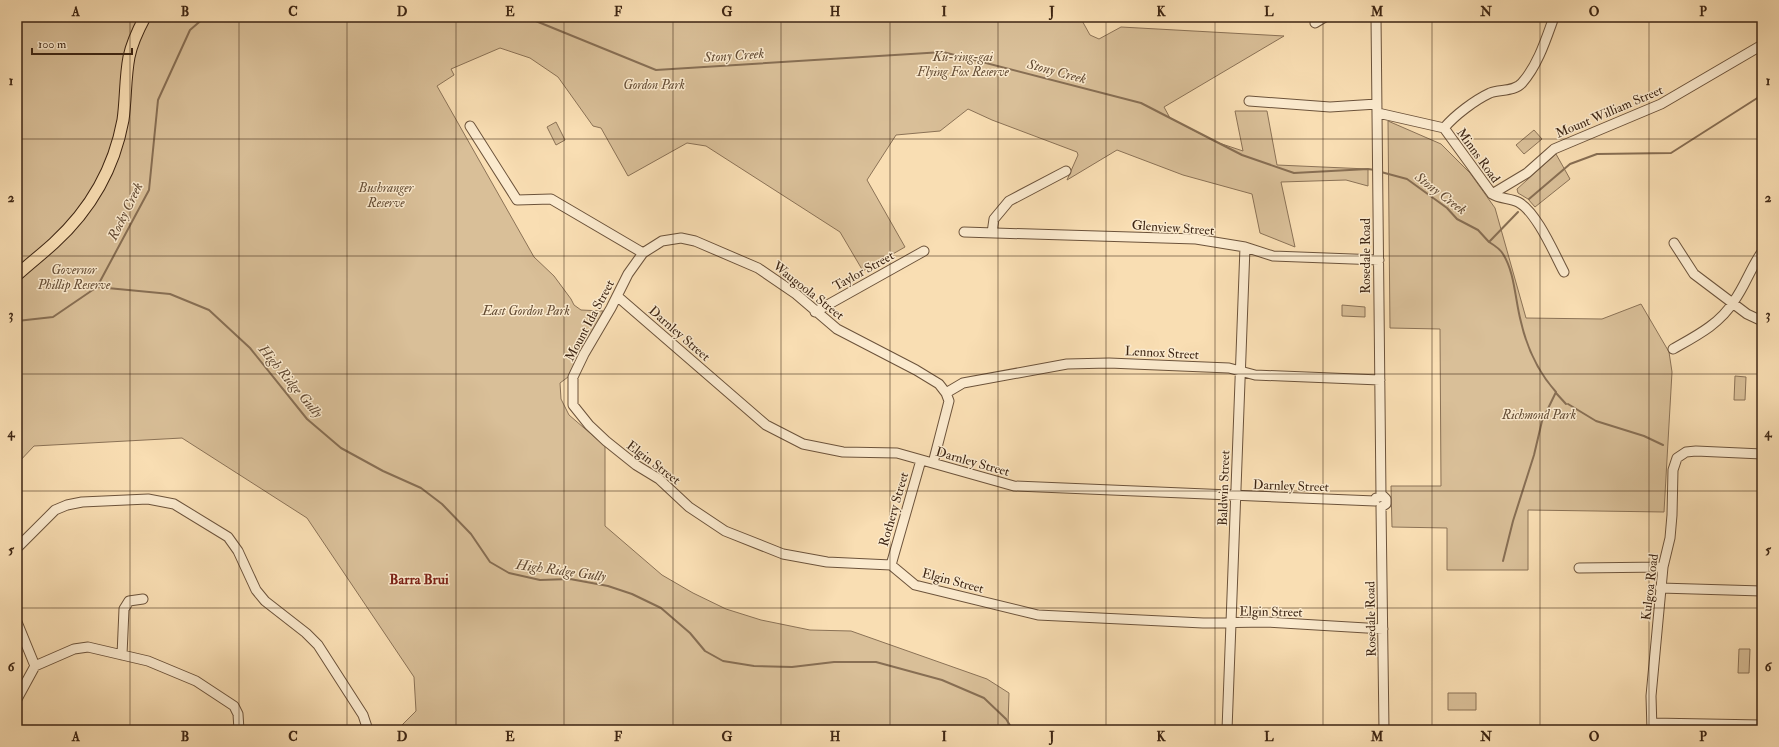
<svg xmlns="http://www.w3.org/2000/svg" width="1779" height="747" font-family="'IM FELL Double Pica',serif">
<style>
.green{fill:#d9bf98;stroke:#8b7256}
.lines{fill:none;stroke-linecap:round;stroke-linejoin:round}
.stream{stroke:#876e53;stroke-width:2}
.minor-casing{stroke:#6c533b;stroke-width:11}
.major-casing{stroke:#3d2513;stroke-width:13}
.minor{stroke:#fbeace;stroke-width:9}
.major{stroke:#f9deb3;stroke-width:11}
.grid{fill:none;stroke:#3d2513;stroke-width:1;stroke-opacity:0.55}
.labels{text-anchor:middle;stroke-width:3;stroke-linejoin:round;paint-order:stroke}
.park-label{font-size:13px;font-style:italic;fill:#644c34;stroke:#fbeace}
.street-label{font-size:13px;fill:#3d2513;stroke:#fbeace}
.water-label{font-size:14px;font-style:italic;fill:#624a33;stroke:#fbeace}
.neighbourhood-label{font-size:14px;font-weight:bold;fill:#7a1f14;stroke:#fbeace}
.neatline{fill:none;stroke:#3d2513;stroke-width:1.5}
.grid-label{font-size:13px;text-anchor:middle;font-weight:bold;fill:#3d2513}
</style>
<rect width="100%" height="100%" fill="#f9deb3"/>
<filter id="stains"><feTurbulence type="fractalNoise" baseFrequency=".005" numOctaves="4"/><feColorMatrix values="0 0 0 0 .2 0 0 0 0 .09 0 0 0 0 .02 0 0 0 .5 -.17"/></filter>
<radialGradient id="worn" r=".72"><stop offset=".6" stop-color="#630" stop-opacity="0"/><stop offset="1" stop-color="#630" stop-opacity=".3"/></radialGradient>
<path class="green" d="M17,17H1080L1090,35L1099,39L1121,27L1284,36L1164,107L1170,118L1216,142L1243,151L1235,111H1267L1277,165L1368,169V186L1346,180L1281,182L1295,247L1260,233L1252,194L1183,175L1117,150L1067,180L1078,155L1077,152L992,120L968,109L940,131L896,135L867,180L905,247L863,271L840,232L706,146L687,143L628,176L601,128L593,126L558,77L530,58L500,48L451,69L454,75L437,86L534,257L554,276L571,299L574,305L581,310L603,311L572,374L560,383L561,399L569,415L605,446V526L662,575L693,593L726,609L761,620L810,630L851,631L987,679L1009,693L1008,725L1014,730H397L416,711L414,677L307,518L182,438L34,446L17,464Z
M1388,121L1441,144L1470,173L1495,208L1526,318L1602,319L1641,304L1669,352L1672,372L1664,512L1528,510V570H1447V528L1392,527L1391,486H1441L1440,329L1390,328Z
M556,122L565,140L556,145L547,127Z
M1534,130L1542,139L1524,154L1516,145Z
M1556,154L1570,179L1535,207L1528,199L1518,193L1517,189Z
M1342,305L1365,307V317L1342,316Z
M1735,376L1746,377L1745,400H1734Z
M1739,649H1750L1749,673H1738Z
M1448,693H1476V710H1448Z"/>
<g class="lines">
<path class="stream" d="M526,17L656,70L943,52L1141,103L1242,155L1294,173L1368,169L1375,170
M1381,172L1407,179L1447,208L1457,219L1478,230L1489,242L1518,212
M1529,199L1570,164L1597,154L1671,153L1762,95
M1489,242C1494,245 1500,249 1503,254C1515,273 1515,300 1521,322C1527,348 1538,372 1556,392L1542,421L1534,455L1513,521L1503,561
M97,287L170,294L209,310L250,348L307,419L341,448L383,471L421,488L442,504L471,534L490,562L509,573L540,580L570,579L608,586L632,594L661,608L690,633L705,651L723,661L754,666L792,667L834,662H876L942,680L984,698L1006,719L1013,730
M17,321L53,317L97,287L149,190L158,100L190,30L205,17
M1556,393L1566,404
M1568,404L1596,421L1644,436L1663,445"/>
<defs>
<path id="minor" d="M1376,17L1381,496
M1315,23L1325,17
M1249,101L1330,107L1377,104
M1378,113L1444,128L1492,194C1500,199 1510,198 1518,202C1536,211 1554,253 1564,272
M470,126L517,200L551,199L643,253L662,241L681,238L695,241L758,268L796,294L837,329L916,370L939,384L946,393L949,401L933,463
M1444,128C1455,115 1475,100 1490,93C1500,89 1514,92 1522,83C1538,65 1546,39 1554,17
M1492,194L1527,173L1554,149L1661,104L1762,45
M964,232L1196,239L1245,247L1273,256L1379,260
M992,233L994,219L1009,201L1066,171
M1674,243L1694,274L1747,314L1762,321
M643,253L628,274L611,308L584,354L573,377V405L589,425L606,441L636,465L659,479L689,507L725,531L783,554L827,562L891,565L915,585L1038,615L1203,623L1267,622L1383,629
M617,296L766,425L803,444L843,452L897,453L1014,486L1375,501
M815,312L924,251
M1673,349C1696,336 1720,324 1734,301C1745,286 1751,267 1762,252
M946,393L963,383L1067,364L1109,363L1229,368L1255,375L1380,380
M1376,498L1383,496L1386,499V504L1381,507
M1381,507L1384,730
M17,548L55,510L67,505L82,502L148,499L174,504L228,537L238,551L256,590L265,601L306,633L318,645L363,715L368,730
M891,565L921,460
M1579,568L1663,567
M1660,588L1762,591
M17,622L35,666
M122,655L124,609L129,601L143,599
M17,699L35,666L74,649L88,647L148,661L196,681L234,706L238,714L239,730
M1652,723L1762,725
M1227,730L1245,247
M1652,730L1651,696L1663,567L1670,538L1672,515L1673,470L1677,458L1686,452L1696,451L1762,454"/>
<path id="major" d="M17,275C29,264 42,254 54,243C90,210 114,169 123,120C126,99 125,78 129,57C132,42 138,30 145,17"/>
</defs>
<use href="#minor" class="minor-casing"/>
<use href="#major" class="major-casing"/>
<use href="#minor" class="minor"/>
<use href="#major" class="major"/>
</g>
<path class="grid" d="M130,17V730M239,17V730M347,17V730M456,17V730M564,17V730M673,17V730M781,17V730M890,17V730M998,17V730M1106,17V730M1215,17V730M1323,17V730M1432,17V730M1540,17V730M1649,17V730M17,139H1762M17,256H1762M17,374H1762M17,491H1762M17,608H1762"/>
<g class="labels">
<g class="park-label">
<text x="963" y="61">Ku-ring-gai<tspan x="963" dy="15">Flying Fox Reserve</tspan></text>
<text x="654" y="89">Gordon Park</text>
<text x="386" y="192">Bushranger<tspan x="386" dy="15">Reserve</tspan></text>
<text x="74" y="274">Governor<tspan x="74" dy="15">Phillip Reserve</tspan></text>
<text x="526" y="315">East Gordon Park</text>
<text x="1539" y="419">Richmond Park</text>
</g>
<g class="street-label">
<text transform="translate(1609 111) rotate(-23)" y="5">Mount William Street</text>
<text transform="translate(1479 155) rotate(54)" y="5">Minns Road</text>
<text transform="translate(1173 227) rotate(4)" y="5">Glenview Street</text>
<text transform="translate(1365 256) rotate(-90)" y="5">Rosedale Road</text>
<text transform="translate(863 270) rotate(-29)" y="5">Taylor Street</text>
<text transform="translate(809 290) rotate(38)" y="5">Waugoola Street</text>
<text transform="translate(589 320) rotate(-62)" y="5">Mount Ida Street</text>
<text transform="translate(680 333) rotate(41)" y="5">Darnley Street</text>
<text transform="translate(1162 352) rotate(3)" y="5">Lennox Street</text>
<text transform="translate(973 461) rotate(16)" y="5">Darnley Street</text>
<text transform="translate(654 462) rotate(37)" y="5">Elgin Street</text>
<text transform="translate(1291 485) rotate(2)" y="5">Darnley Street</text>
<text transform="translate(1223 488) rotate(-88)" y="5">Baldwin Street</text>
<text transform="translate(893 509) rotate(-74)" y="5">Rothery Street</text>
<text transform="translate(953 580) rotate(15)" y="5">Elgin Street</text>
<text transform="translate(1649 587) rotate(-83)" y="5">Kulgoa Road</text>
<text transform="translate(1271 611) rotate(1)" y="5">Elgin Street</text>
<text transform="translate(1370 619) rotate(-91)" y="5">Rosedale Road</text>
</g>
<g class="water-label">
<text transform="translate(734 55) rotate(-4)" y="5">Stony Creek</text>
<text transform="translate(1057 71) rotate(15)" y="5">Stony Creek</text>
<text transform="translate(1441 193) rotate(37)" y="5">Stony Creek</text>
<text transform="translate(125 211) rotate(-64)" y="5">Rocky Creek</text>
<text transform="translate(291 381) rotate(50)" y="5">High Ridge Gully</text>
<text transform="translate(561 570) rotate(8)" y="5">High Ridge Gully</text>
</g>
<g class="neighbourhood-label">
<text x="419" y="584">Barra Brui</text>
</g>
</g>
<rect width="1779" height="747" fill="none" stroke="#f9deb3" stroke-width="44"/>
<path d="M32 48v6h100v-6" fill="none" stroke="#3d2513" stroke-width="2"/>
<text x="38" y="48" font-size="12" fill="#3d2513" stroke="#fbeace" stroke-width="3" paint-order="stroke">100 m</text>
<rect x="22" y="22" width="1735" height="703" class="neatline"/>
<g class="grid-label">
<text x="76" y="16">A</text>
<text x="185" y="16">B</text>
<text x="293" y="16">C</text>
<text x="402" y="16">D</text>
<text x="510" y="16">E</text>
<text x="618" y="16">F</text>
<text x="727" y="16">G</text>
<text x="835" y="16">H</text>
<text x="944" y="16">I</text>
<text x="1052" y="16">J</text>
<text x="1161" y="16">K</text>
<text x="1269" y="16">L</text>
<text x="1377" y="16">M</text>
<text x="1486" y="16">N</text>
<text x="1594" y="16">O</text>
<text x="1703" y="16">P</text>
<text x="11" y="85">1</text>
<text x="1768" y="85">1</text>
<text x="11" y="202">2</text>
<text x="1768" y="202">2</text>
<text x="11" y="319">3</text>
<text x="1768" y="319">3</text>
<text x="11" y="437">4</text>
<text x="1768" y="437">4</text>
<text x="11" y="554">5</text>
<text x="1768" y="554">5</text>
<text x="11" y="671">6</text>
<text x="1768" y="671">6</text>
<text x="76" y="741">A</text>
<text x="185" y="741">B</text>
<text x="293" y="741">C</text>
<text x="402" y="741">D</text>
<text x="510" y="741">E</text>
<text x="618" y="741">F</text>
<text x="727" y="741">G</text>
<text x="835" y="741">H</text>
<text x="944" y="741">I</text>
<text x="1052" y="741">J</text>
<text x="1161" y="741">K</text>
<text x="1269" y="741">L</text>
<text x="1377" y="741">M</text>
<text x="1486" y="741">N</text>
<text x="1594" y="741">O</text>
<text x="1703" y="741">P</text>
</g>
<rect width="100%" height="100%" filter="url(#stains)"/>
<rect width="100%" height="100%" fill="url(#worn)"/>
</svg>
